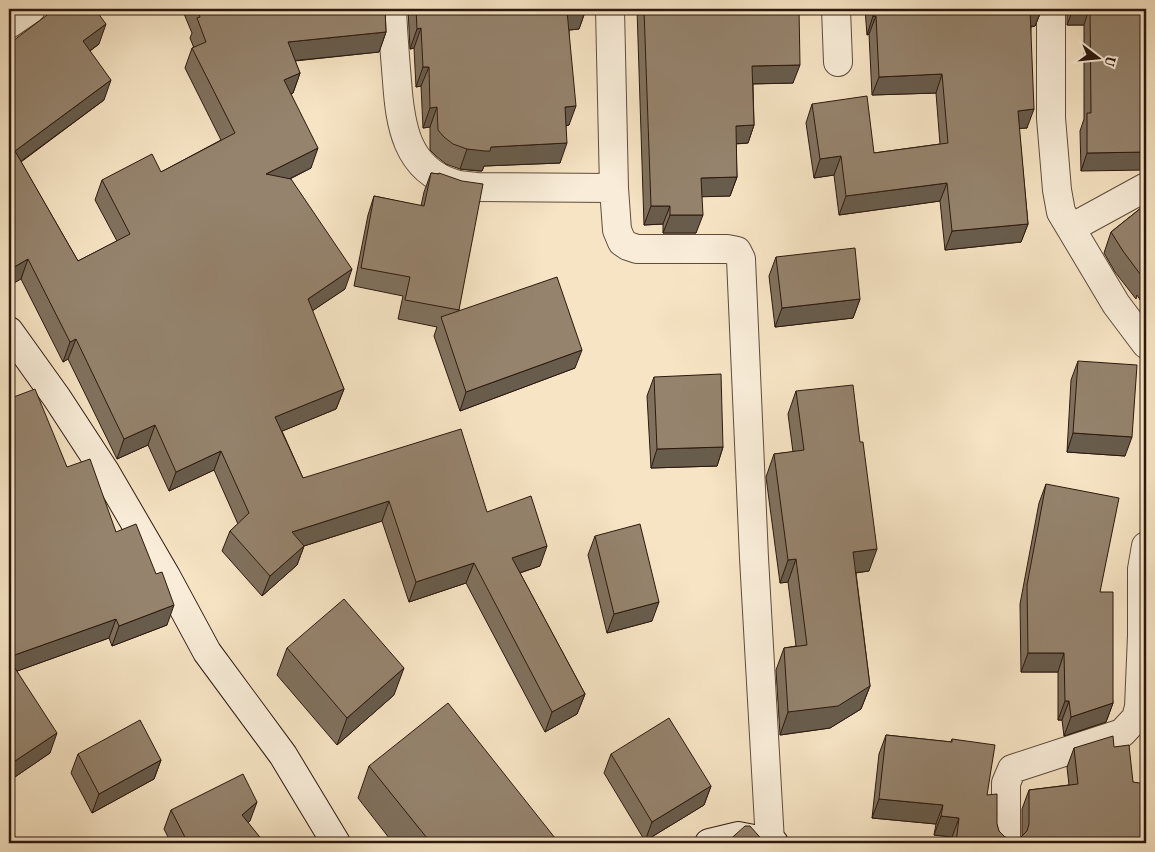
<svg xmlns="http://www.w3.org/2000/svg" width="1155" height="852" font-family="Vollkorn,serif">
<style>
.lines{fill:none;stroke-linecap:round;stroke-linejoin:round}
.street-casing{stroke:#5e4c3c;stroke-width:30}
.secondary-casing{stroke:#2c190e;stroke-width:30}
.street{stroke:#f9edd9;stroke-width:28}
.secondary{stroke:#f9edd9;stroke-width:28}
.wall{fill:#80715e;stroke:#2c190e}
.shaded-wall{fill:#685c4c;stroke:#2c190e}
.building{fill:#95836d;stroke:#2c190e}
</style>
<rect width="100%" height="100%" fill="#f6e4c4"/>
<filter id="stains"><feTurbulence type="fractalNoise" baseFrequency=".004" numOctaves="4"/><feColorMatrix values="0 0 0 0 .2 0 0 0 0 .09 0 0 0 0 .02 0 0 0 .5 -.17"/></filter>
<radialGradient id="worn" r=".72"><stop offset=".6" stop-color="#630" stop-opacity="0"/><stop offset="1" stop-color="#630" stop-opacity=".3"/></radialGradient>
<g class="lines">
<defs>
<path id="street" d="M392,9C393,33 395,57 397,81C400,124 406,170 455,184C462,186 470,186 477,187L614,188
M610,9L614,188L617,230L622,242L628,246L637,249H727L737,251L741,259L754,558L770,842
M836,9L838,62
M1051,9V118L1057,190L1061,212L1116,304L1146,344
M9,24L31,9
M1071,228L1146,187
M1006,843V783L1012,769L1122,733L1136,718L1139,707L1142,636V569L1146,546"/>
<path id="secondary" d="M9,331L57,398L106,473L166,576L207,652L283,755L336,843
M709,843L738,836L774,843"/>
</defs>
<use href="#street" class="street-casing"/>
<use href="#secondary" class="secondary-casing"/>
<use href="#street" class="street"/>
<use href="#secondary" class="secondary"/>
</g>
<path class="wall" d="M182,9H385L386,32L379,52L295,61L300,73L293,93L291,94L311,168L290,179L345,289L312,311L344,389L336,409L282,431L303,478L487,512L540,566L520,573L585,694L577,714L545,732L466,583L409,602L382,521L304,546L297,565L262,596L222,551L230,531L238,524L214,470L169,491L148,445L117,459L68,359L63,362L21,279L9,44H99L90,51L104,100L21,162L78,261L117,241L95,200L102,180L161,172L221,140L185,68L192,48H194L190,38L192,33Z
M408,9H586L579,29L569,30V125L566,126L560,163L484,166L482,171H478L460,169L446,164L436,156L430,150V127L423,128L421,86L416,87L414,48L410,49Z
M637,9H799L793,83L753,84L754,125L748,143L736,144L737,177L730,196H702L696,233H663V224L644,225Z
M865,9H1042L1035,26L1031,27L1027,128H1019L1028,224L1021,242L945,250L940,201L839,215L834,175L814,178L806,123L812,104L874,153L940,144L936,93L872,95L869,34L867,35Z
M1067,9H1146L1081,171L1080,131L1084,119V25H1067Z
M431,173L438,174L439,173L459,311L575,368L460,411L434,336L437,327L398,319L403,296L354,286L368,215L374,196L421,206L424,192Z
M1146,204V309L1137,295L1136,299L1115,272L1104,253L1111,232Z
M776,257L860,299L853,318L775,327L769,276Z
M1078,361L1125,456L1067,452L1071,380Z
M654,377L723,447L717,466L651,468L647,396Z
M796,391L869,571L856,573L870,686L861,709L830,728L780,735L776,670L784,648L796,646L788,582L780,583L766,477L774,454L793,452L788,414Z
M11,398L67,467L116,532L167,625L112,646L109,638L17,671L50,753L9,781Z
M1046,484L1100,592L1113,703L1106,722L1064,736L1062,720H1058V672H1021L1020,604L1039,503Z
M595,536L652,621L607,633L588,555Z
M287,648L394,695L337,745L277,675Z
M886,735L951,742L952,739L987,795L999,831L1005,837L1012,840L1020,838L1022,836V809L1029,790L1069,785L1067,767L1074,748L1114,747L1133,782L1146,843H951L952,837L934,835L936,824L872,818L879,754Z
M78,754L161,760L154,779L92,813L71,773Z
M611,754L711,786L704,805L645,841L604,773Z
M369,766L559,843H393L358,798Z
M171,810L250,821L248,823L264,843H171L164,829Z"/>
<path class="shaded-wall" d="M586,9L579,29L560,31L567,11Z
M1030,9H1042L1035,26L1023,27Z
M1073,9H1089L1084,25H1067Z
M873,16H876L869,34L867,35Z
M106,24L99,44L76,61L83,41Z
M421,28L414,48L410,49L417,29Z
M386,32L379,52L281,62L288,42Z
M800,65L793,83L745,84L752,66Z
M423,67H429L421,86L416,87Z
M300,73L293,93L276,100L284,80Z
M942,74L936,93L872,95L879,77Z
M111,80L104,100L9,170L15,151Z
M576,106L569,125L557,127L565,107Z
M437,107L430,127L423,128L430,108Z
M1034,109L1027,128L1011,129L1018,111Z
M754,125L748,143L729,144L736,126Z
M567,143L560,163L484,166L482,171L460,169L467,149L491,147Z
M318,148L311,168L259,194L266,174Z
M1146,152V170L1081,171L1087,153Z
M841,156L834,175L814,178L820,159Z
M737,177L730,196L694,197L701,178Z
M947,183L940,201L839,215L846,196Z
M651,206H670L663,224L644,225Z
M670,215H703L696,233H663Z
M1028,224L1021,242L945,250L952,231Z
M28,259L21,279L9,286V270Z
M352,269L345,289L300,319L308,299Z
M860,299L853,318L775,327L782,308Z
M76,339L68,359L63,362L70,342Z
M582,350L575,368L460,411L466,392Z
M344,389L336,409L268,437L275,417Z
M155,425L148,445L117,459L124,439Z
M1073,433L1132,437L1125,456L1067,452Z
M723,447L717,466L651,468L657,449Z
M221,451L214,470L169,491L176,472Z
M389,501L382,521L285,552L292,532Z
M304,546L297,565L262,596L270,576Z
M547,546L540,566L504,578L512,558Z
M877,549L869,571L845,574L853,552Z
M796,559L788,582L780,583L788,560Z
M474,563L466,583L409,602L416,582Z
M659,602L652,621L607,633L614,614Z
M174,605L167,625L112,646L119,626Z
M116,619L109,638L9,674V657Z
M1028,653H1064L1058,672H1021Z
M404,668L394,695L337,745L347,718Z
M870,686L861,709L830,728L780,735L788,712Z
M585,694L577,714L545,732L552,712Z
M1065,701H1069L1062,720H1058Z
M1113,703L1106,722L1064,736L1071,717Z
M57,733L50,753L9,781V765Z
M161,760L154,779L92,813L99,794Z
M711,786L704,805L645,841L652,822Z
M879,799L943,805L936,824L872,818Z
M257,802L250,821L235,834L242,815Z
M941,816L959,818L952,837L934,835Z"/>
<path class="building" d="M55,9H95L106,24L83,41L111,80L15,151L78,261L130,234L102,180L152,154L161,172L235,133L192,48L206,42L197,18L200,17L197,9H385L386,32L288,42L300,73L284,80L318,148L266,174L291,179L352,269L308,299L344,389L275,417L303,478L461,429L487,512L531,496L547,546L512,558L585,694L552,712L474,563L416,582L389,501L292,532L304,546L270,576L230,531L249,513L221,451L176,472L155,425L124,439L76,339L70,342L28,259L9,270V44Z
M416,9H586L567,11L576,106L565,107L567,143L491,147L490,151H485L467,149L453,144L444,137L438,130L437,107L430,108L429,67H423L421,28L417,29Z
M644,9H799L800,65L752,66L754,125L736,126L737,177L701,178L703,215H670V206H651Z
M873,9H1030L1034,109L1018,111L1028,224L952,231L947,183L846,196L841,156L820,159L812,104L867,96L874,153L948,143L942,74L879,77L876,16H873Z
M1090,9H1146V152L1087,153V113H1091Z
M431,173L439,174V173L462,181L483,184L459,310L405,300L410,277L361,268L374,196L424,206Z
M1146,204V277L1144,273L1143,278L1123,251L1111,232Z
M855,248L860,299L782,308L776,257Z
M557,277L582,350L466,392L441,317Z
M1078,361L1137,365L1132,437L1073,433Z
M721,374L723,447L657,449L654,377Z
M853,385L860,442H863L877,549L853,552L870,686L838,706L788,712L784,648L807,645L796,559L788,560L774,454L804,450L796,391Z
M35,389L67,467L90,459L116,532L136,524L156,574L162,572L174,605L119,626L116,619L9,657V393L11,398Z
M1046,484L1119,498L1100,592H1113V703L1071,717L1069,701H1065L1064,653H1028L1027,585Z
M640,524L659,602L614,614L595,536Z
M344,599L404,668L347,718L287,648Z
M9,659L57,733L9,765Z
M448,703L559,843H431L369,766Z
M669,718L711,786L652,822L611,754Z
M140,720L161,760L99,794L78,754Z
M886,735L952,742V739L995,745L987,795L997,794V824L999,831L1005,837L1012,840L1020,838L1027,831L1029,824V790L1078,784L1074,748L1113,736L1114,747L1129,745L1133,782L1146,784V843H956L959,818L941,816L943,805L879,799Z
M243,774L257,802L242,815L259,836L264,843H188L171,810Z
M745,826H750L765,843H726Z"/>
<rect width="1155" height="852" fill="none" stroke="#f6e4c4" stroke-width="30"/>
<rect x="10" y="10" width="1135" height="832" fill="none" stroke="#2c190e" stroke-width="2.5"/>
<rect x="15" y="15" width="1125" height="822" fill="none" stroke="#2c190e"/>
<g transform="translate(1098 58) rotate(106)" stroke="#f9edd9" stroke-width="4" paint-order="stroke">
<path d="M0-4L9 19L0 12L-9 19Z" fill="#2c190e"/>
<text y="-8" font-size="14" font-weight="bold" text-anchor="middle" fill="#2c190e">U</text>
</g>
<rect width="100%" height="100%" filter="url(#stains)"/>
<rect width="100%" height="100%" fill="url(#worn)"/>
</svg>
